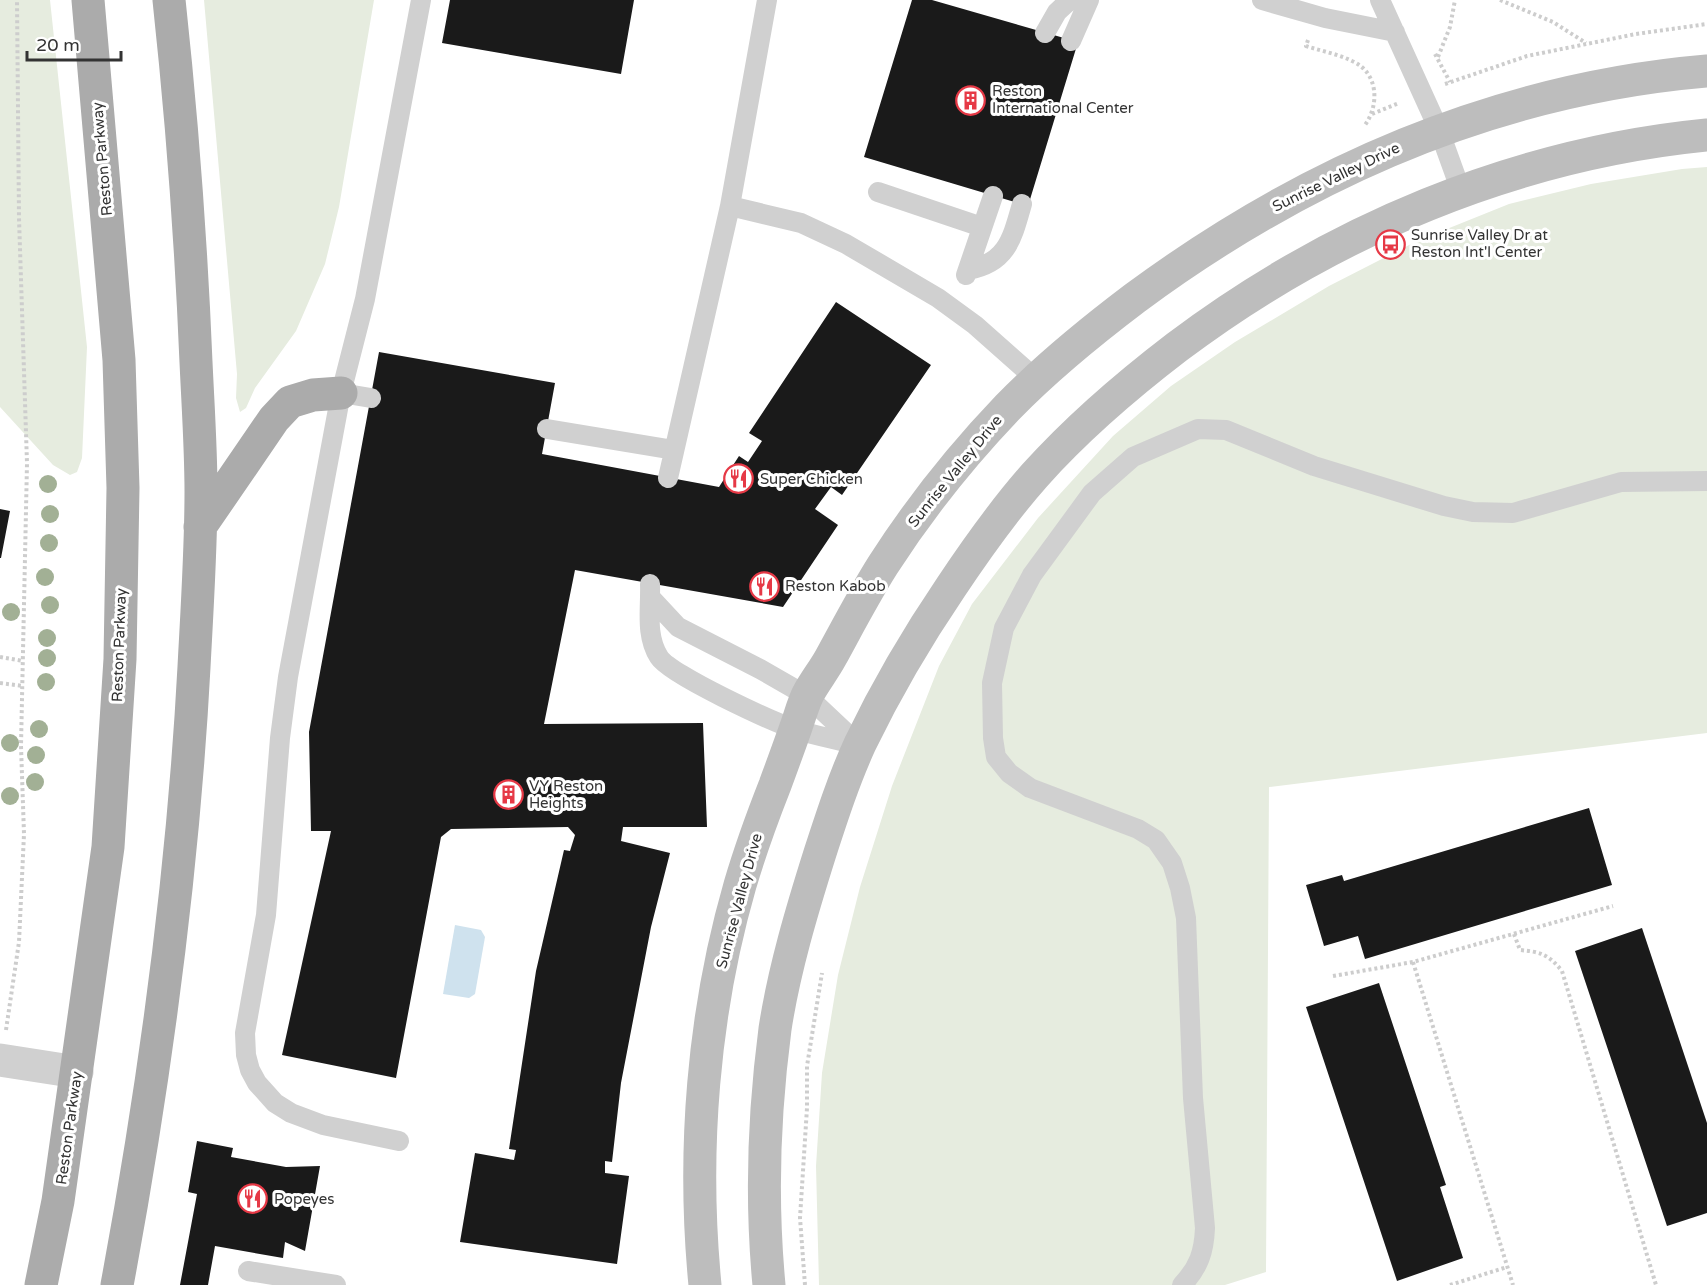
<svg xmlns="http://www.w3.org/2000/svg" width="1707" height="1285" font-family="'Varela Round',sans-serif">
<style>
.green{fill:#e6ecdf}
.water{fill:#cfe2ee}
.building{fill:#1a1a1a}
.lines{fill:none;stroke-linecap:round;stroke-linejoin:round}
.path{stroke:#cdcdcd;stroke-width:4;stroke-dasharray:3 3;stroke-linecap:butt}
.service{stroke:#d0d0d0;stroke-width:20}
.minor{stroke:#d0d0d0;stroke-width:33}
.secondary{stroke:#bdbdbd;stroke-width:33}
.primary{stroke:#ababab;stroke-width:33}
.tree{fill:#a2b095}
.labels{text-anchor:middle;stroke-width:6;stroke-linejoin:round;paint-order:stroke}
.poi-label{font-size:15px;fill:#333;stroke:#fff;text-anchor:start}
.street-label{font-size:15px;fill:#333;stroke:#fff}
</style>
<rect width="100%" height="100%" fill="#fff"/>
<path class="green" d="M0,0H50L87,347L82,458L77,472L70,475L53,465L0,407Z
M204,0H374L339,207L325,264L296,331L255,388L246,408L240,412L236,398L237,374Z
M1707,167V733L1269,787L1266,1272L1225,1285H819L816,1166L822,1073L838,975L860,887L892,786L939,666L972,604L1038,518L1113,436L1171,386L1235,342L1329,286L1417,241L1509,204L1591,184L1682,169Z"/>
<path class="water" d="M455,925L481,930L485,937L475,994L469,998L443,994Z"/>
<path class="building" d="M450,0H634L621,74L442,43Z
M912,0H932L1078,42L1028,206L864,157Z
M836,302L931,365L842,495L831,487L815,509L838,525L783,607L575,570L544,724L703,723L707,827H623L621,841L670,853L651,927L621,1083L612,1162L605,1161V1173L629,1176L617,1264L460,1242L475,1153L514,1160L516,1150L509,1149L536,971L564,850L570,851L575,835L568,827L451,829L441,837L396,1078L282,1055L331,831H311L309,732L379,352L555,383L542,454L719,487L739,456L748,462L762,441L749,433Z
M0,509L10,511L1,558H0Z
M1589,808L1612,885L1365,959L1358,936L1324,946L1306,885L1342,875L1344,881Z
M1642,928L1707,1123V1213L1667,1226L1575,951Z
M1379,983L1446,1185L1440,1187L1463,1258L1397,1281L1306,1007Z
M197,1141L233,1148L231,1157L286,1167L320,1166L305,1251L285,1242L283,1258L215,1246L208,1285H180L197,1194L188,1192Z"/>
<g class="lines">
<path class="path" d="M1500,0L1553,22L1586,43
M1308,40L1306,46C1321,51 1338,54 1352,61C1378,72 1380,104 1365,125
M1435,54L1450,82
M1438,57L1450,27L1455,0
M1445,84L1527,56L1636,34L1707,24
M1372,114L1399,103
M0,657L23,661
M0,683L23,686
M1514,934L1520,950C1541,952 1548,954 1562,971L1656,1285
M1413,962L1513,1285
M1333,976L1413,962L1613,906
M6,1030L19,942L24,834L21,746L27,463L19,218L17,0
M805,1285L800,1218L807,1108V1066L822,973
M1450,1285L1507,1267"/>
<path class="service" d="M1262,0L1325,18L1395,32
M1380,0L1439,130L1461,191
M1045,33L1057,12L1070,0
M1071,41L1089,0
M878,192L982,227
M730,206L767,0
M968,270C1007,263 1012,239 1022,204
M966,275L993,196
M341,393L371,398
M547,429L674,450
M668,478L730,206L801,223L846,244L938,298L975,325L1036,379
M650,584C651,608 645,635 659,657C670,675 773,722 797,730C817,736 839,740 860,746
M651,598L678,627L760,669L807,696L858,744
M399,1141L323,1125L291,1113L275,1103L257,1083L250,1070L246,1055L245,1033L266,915L280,738L288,677L341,393L365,299L421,0
M248,1271L336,1285
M1182,1285C1199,1267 1204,1252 1205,1228L1193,1098L1186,918L1180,888L1172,863L1156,840L1138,829L1030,788L1009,773L996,757L993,738L992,683L1004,628L1032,575L1092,493L1133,457L1198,429L1226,430L1314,466L1444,506L1473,512L1513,513L1621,482L1707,481"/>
<path class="minor" d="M0,1060L77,1072"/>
<path class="secondary" d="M705,1285C692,1152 703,1013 740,885C750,851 762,818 775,785C782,766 789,747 796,727C800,716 803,704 808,694C815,681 824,670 831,657C848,626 864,595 883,565C919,509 962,455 1008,407C1047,367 1090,332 1135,298C1304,173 1496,89 1707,71
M769,1285C761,1201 764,1113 775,1029C784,970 802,910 820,853C832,816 844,779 860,744C886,690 917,637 951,587C977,548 1004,510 1035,475C1078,427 1126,386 1177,347C1331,231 1514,154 1707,135"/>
<path class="primary" d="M200,527L274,419L290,402L313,395L341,393
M41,1285L58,1201L108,847L120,659L123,488L119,360L88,0
M117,1285C155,1081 183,874 194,667C197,609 201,550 201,492C201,449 198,406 196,362C191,241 182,120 169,0"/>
</g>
<g class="tree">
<circle cx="48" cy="484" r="9"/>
<circle cx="50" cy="514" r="9"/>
<circle cx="49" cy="543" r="9"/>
<circle cx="45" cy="577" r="9"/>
<circle cx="50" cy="605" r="9"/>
<circle cx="11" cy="612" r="9"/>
<circle cx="47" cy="638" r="9"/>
<circle cx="47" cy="658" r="9"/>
<circle cx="46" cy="682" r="9"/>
<circle cx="39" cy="729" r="9"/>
<circle cx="10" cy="743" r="9"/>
<circle cx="36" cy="755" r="9"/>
<circle cx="35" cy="782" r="9"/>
<circle cx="10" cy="796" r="9"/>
</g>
<defs>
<symbol id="building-ring" viewBox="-11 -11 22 22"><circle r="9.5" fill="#fff" stroke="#e63946" stroke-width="1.5"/><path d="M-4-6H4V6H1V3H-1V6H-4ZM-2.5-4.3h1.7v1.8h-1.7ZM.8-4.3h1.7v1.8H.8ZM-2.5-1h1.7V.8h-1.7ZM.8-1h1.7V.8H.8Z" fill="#e63946"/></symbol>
<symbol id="bus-ring" viewBox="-11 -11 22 22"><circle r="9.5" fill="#fff" stroke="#e63946" stroke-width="1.5"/><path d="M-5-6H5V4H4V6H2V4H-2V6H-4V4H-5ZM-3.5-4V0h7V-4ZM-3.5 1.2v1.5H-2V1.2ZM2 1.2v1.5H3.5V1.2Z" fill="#e63946"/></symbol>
<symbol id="restaurant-ring" viewBox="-11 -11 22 22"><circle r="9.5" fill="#fff" stroke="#e63946" stroke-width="1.5"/><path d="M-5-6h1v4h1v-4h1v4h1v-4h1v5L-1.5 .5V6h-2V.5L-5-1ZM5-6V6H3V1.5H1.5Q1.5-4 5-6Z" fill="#e63946"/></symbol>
</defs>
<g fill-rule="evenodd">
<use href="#building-ring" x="954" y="84" width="33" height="33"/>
<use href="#bus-ring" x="1374" y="228" width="33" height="33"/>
<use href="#restaurant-ring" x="722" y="462" width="33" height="33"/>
<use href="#restaurant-ring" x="748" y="570" width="33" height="33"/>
<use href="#building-ring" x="492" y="778" width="33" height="33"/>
<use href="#restaurant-ring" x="236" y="1182" width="33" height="33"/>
</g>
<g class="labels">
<g class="poi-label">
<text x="992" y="96">Reston<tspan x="992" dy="17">International Center</tspan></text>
<text x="1411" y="240">Sunrise Valley Dr at<tspan x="1411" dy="17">Reston Int'l Center</tspan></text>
<text x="760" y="484">Super Chicken</text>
<text x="785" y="591">Reston Kabob</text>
<text x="529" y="791">VY Reston<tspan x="529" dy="17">Heights</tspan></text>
<text x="274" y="1204">Popeyes</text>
</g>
<g class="street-label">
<text transform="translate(102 159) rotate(-95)" y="5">Reston Parkway</text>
<text transform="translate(1336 177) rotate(-26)" y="5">Sunrise Valley Drive</text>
<text transform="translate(955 471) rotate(-51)" y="5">Sunrise Valley Drive</text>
<text transform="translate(119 645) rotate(-88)" y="5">Reston Parkway</text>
<text transform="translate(739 901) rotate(-75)" y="5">Sunrise Valley Drive</text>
<text transform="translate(69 1128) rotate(-82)" y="5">Reston Parkway</text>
</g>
</g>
<path d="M27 51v9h94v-9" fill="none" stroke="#333333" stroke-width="3"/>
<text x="36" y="51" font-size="18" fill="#333333" stroke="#ffffff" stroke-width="4.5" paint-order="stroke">20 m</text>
</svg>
